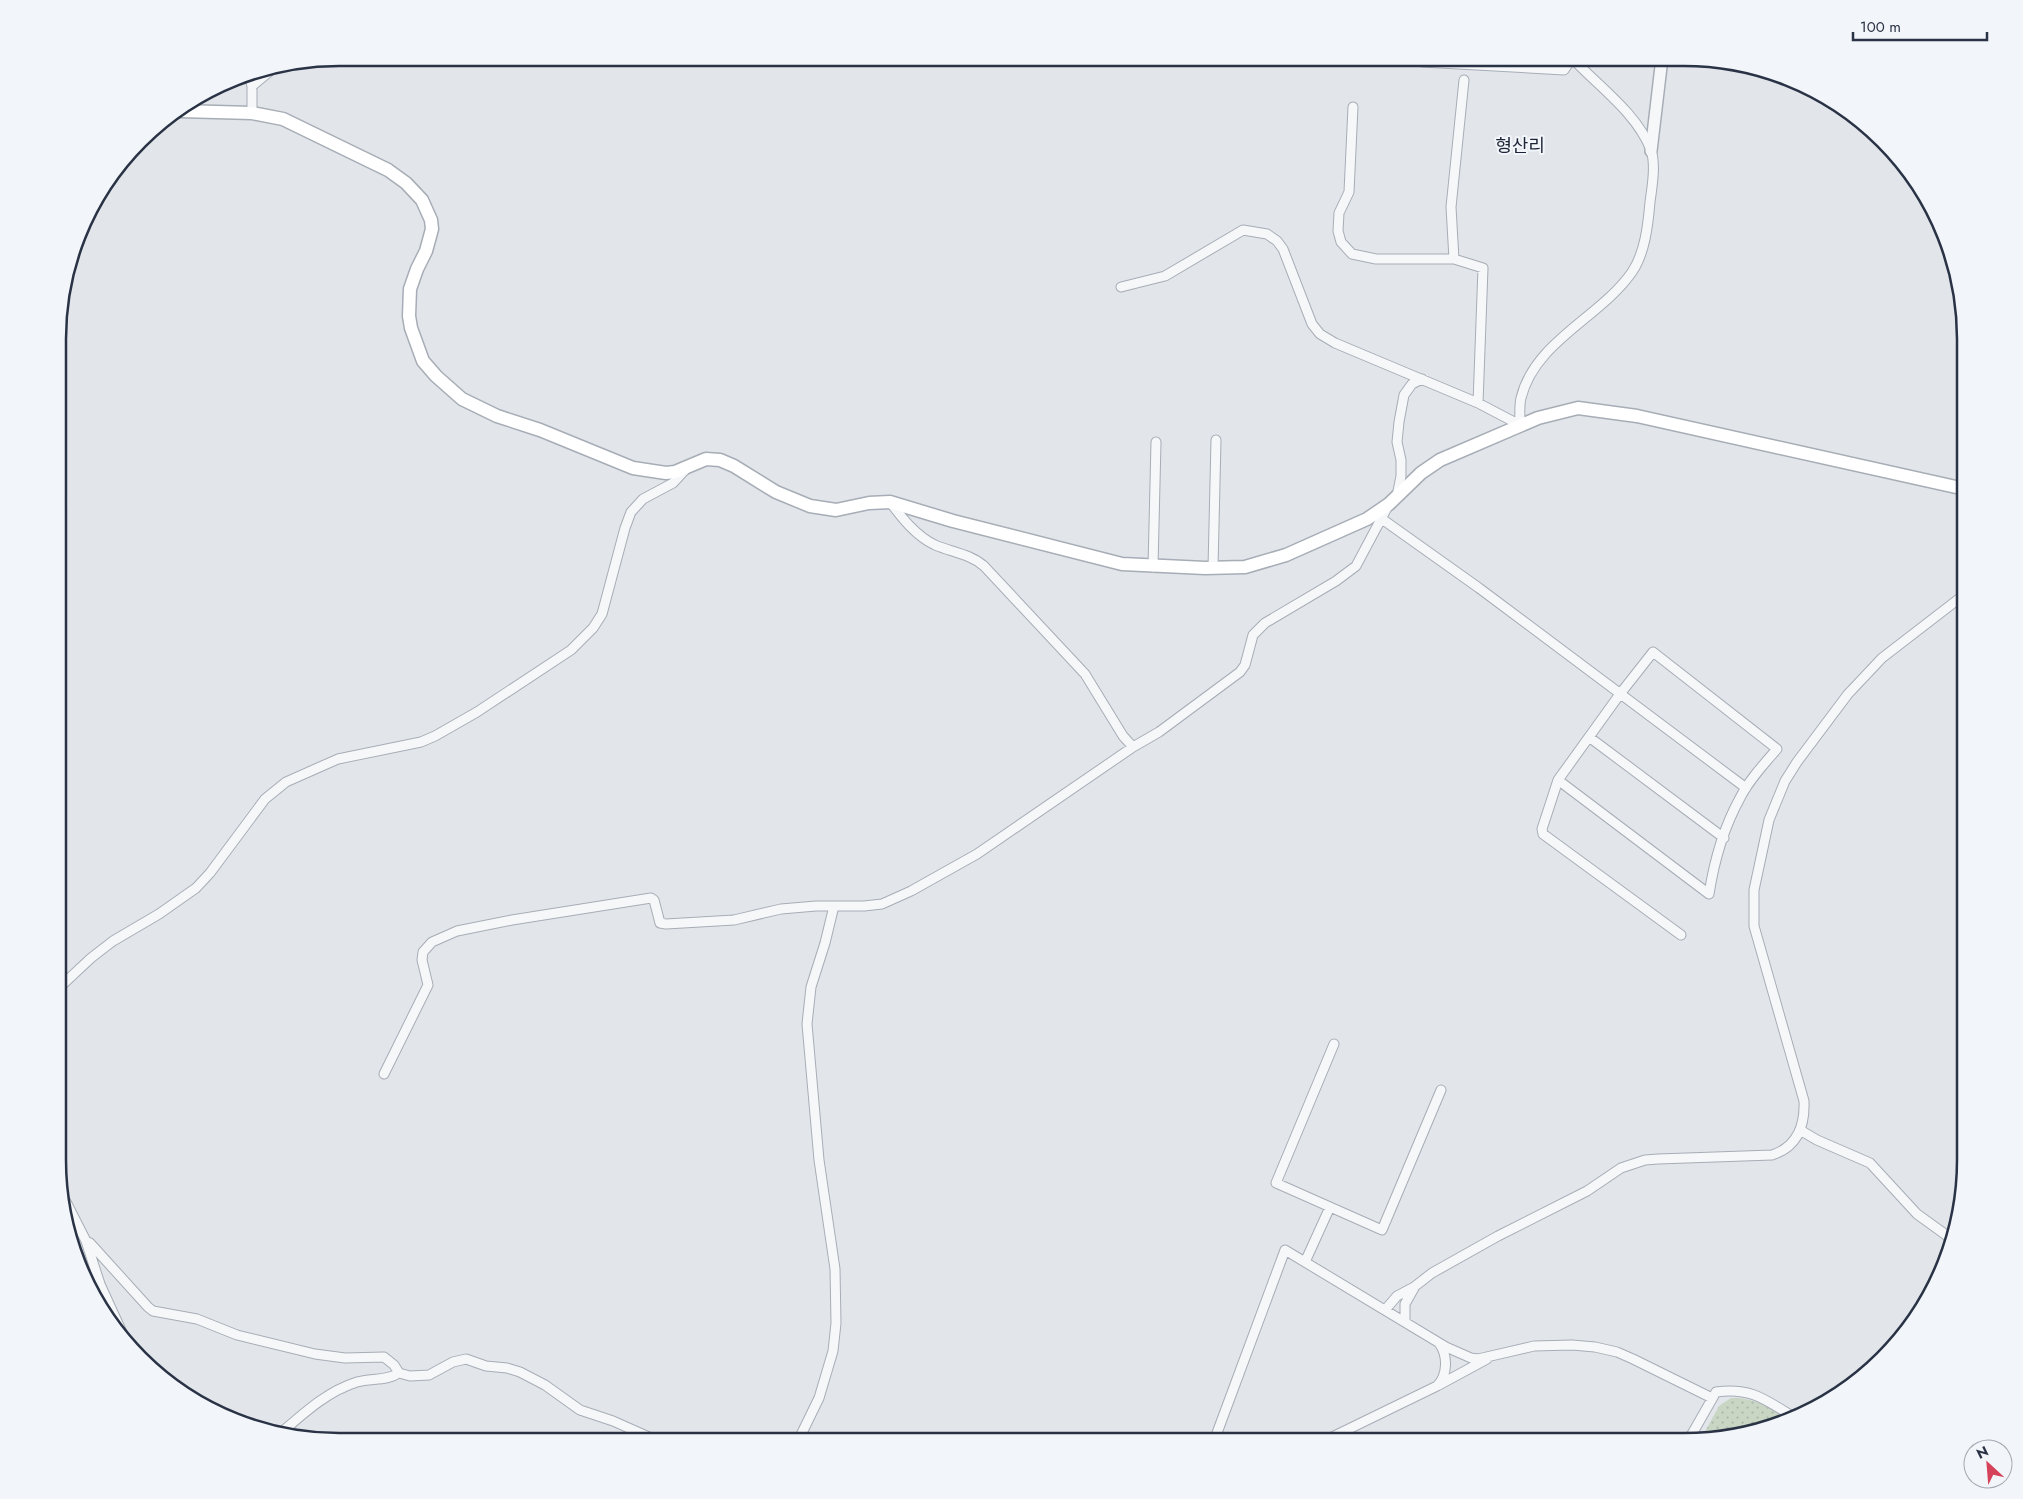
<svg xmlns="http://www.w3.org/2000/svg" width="2023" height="1499" font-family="Jost,'Noto Sans KR',sans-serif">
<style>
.grass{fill:url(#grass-dots)}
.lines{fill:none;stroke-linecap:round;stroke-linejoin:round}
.minor-casing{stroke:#a7adb6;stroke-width:11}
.tertiary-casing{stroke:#a7adb6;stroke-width:14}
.secondary-casing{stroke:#a7adb6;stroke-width:15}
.minor{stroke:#f6f7f9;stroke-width:9}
.tertiary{stroke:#f6f7f9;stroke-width:11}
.secondary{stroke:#fff;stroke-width:12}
.labels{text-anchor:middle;stroke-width:4;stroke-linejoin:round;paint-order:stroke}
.quarter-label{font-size:18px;fill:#1b2436;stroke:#f2f5f9}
.rim{fill:none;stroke:#293345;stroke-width:2.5}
</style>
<defs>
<pattern id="grass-dots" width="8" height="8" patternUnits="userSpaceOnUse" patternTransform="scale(1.25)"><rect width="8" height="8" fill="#c8d6c3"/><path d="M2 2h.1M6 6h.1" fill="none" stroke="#acb8a9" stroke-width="1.8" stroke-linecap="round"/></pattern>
</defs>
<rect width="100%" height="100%" fill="#e2e6eb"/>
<path class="grass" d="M1731,1398C1754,1397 1770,1408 1789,1420L1756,1432L1701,1439L1719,1406Z"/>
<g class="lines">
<defs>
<path id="minor" d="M1422,62L1564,70L1572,58
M249,75L252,86V113
M252,86L270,71
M1353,107L1349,192L1339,213L1338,231L1341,242L1352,254L1376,259H1454L1483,268L1478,403
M1454,259L1451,207L1464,80
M1121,287L1165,276L1243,230L1267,234L1277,241L1283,249L1312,324L1320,334L1335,343L1478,403L1520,425C1520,416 1519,406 1521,398C1535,341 1601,317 1632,272C1645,253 1648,225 1650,202C1652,187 1656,165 1651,150C1637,113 1598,86 1572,58
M1397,496L1401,476V460L1397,442L1399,422L1404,395L1412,384L1422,379
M890,502C902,518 916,536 935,545C952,552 970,554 984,566L1085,674L1123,736L1133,747
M1382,519L1479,588L1746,788
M1153,567L1156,442
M1213,568L1216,440
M1589,737L1724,838
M1558,780L1709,894C1714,862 1724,827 1740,798C1749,780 1764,764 1777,749L1653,652L1620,694L1558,780L1542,829L1543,834L1681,935
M60,987L91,958L113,941L159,914L196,888L210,873L265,799L286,782L338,759L421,742L435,736L477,712L571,650L593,628L602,614L625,528L631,512L643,499L673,483L686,469
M1334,1044L1276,1183L1382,1230L1441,1090
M384,1074L428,985L422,960L423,952L432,942L457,931L512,920L651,898L654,900L660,923L666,924L734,920L781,909L816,906H864L882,904L911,891L977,854L1133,747L1159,732L1240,672L1245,665L1253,635L1265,623L1336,581L1356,566L1389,504
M1800,1130L1817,1140L1870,1163L1917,1214L1953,1240
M60,1190L86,1241L100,1284L121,1330
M86,1241L90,1243L148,1307L153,1311L197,1319L237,1335L315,1354L345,1358L384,1357L394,1365L399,1373L410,1376L429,1375L453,1362L466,1359L486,1366L507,1368L520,1372L545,1385L580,1410L613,1421L658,1441
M1305,1262L1330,1207
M1385,1310L1397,1296L1414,1287L1432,1273L1498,1236L1587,1191L1621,1168L1645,1160L1658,1159L1772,1155C1797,1147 1805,1126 1804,1101L1754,926V890L1769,820L1785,781L1797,762L1848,694L1882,658L1965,594
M1405,1322V1304L1414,1288
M1439,1385L1487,1359
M282,1432C305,1412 328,1391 357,1382C371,1378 387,1381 399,1373
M798,1441L819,1398L833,1351L836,1323L835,1269L819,1160L807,1024L811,987L825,943L834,906
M1214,1441L1285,1250L1446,1347L1471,1358L1478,1359L1534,1346L1572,1345L1595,1347L1617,1352L1633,1359L1712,1398
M1324,1441L1437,1386C1448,1375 1448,1355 1439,1343
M1688,1441L1716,1392C1751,1387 1766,1400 1795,1418"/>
<path id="tertiary" d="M1651,151L1662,58"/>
<path id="secondary" d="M180,111L252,113L283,119L388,170L406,183L422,200L431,220L432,229L426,251L417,269L410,289L409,316L411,328L423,361L436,376L462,399L497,416L540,430L633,468L666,473L675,472L706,459L720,460L734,466L776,492L810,506L836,510L869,503L890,502L953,521L1122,564L1205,568L1245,567L1286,555L1367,519L1389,504L1421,473L1440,460L1538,418L1578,408L1637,416L1965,489"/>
</defs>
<use href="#minor" class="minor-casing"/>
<use href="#tertiary" class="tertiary-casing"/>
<use href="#secondary" class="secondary-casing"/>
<use href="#minor" class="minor"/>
<use href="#tertiary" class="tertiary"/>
<use href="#secondary" class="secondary"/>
</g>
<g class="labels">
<g class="quarter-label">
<text x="1520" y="152">형산리</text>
</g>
</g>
<path d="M0 0H2023V1499H0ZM339 66H1684A273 273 0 0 1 1957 339V1160A273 273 0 0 1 1684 1433H339A273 273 0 0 1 66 1160V339A273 273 0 0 1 339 66Z" fill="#f2f5f9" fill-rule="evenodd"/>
<path class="rim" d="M339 66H1684A273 273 0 0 1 1957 339V1160A273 273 0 0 1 1684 1433H339A273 273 0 0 1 66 1160V339A273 273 0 0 1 339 66Z"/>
<g transform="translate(1988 1464) rotate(334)"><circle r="24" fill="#f2f5f9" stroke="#a2a7b1"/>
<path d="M0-4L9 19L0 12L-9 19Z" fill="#d64259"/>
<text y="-8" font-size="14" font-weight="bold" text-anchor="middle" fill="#293345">N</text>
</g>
<path d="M1853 32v8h134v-8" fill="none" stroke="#293345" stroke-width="2.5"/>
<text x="1860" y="32" font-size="15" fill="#293345" stroke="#f2f5f9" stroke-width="4" paint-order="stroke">100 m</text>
</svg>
